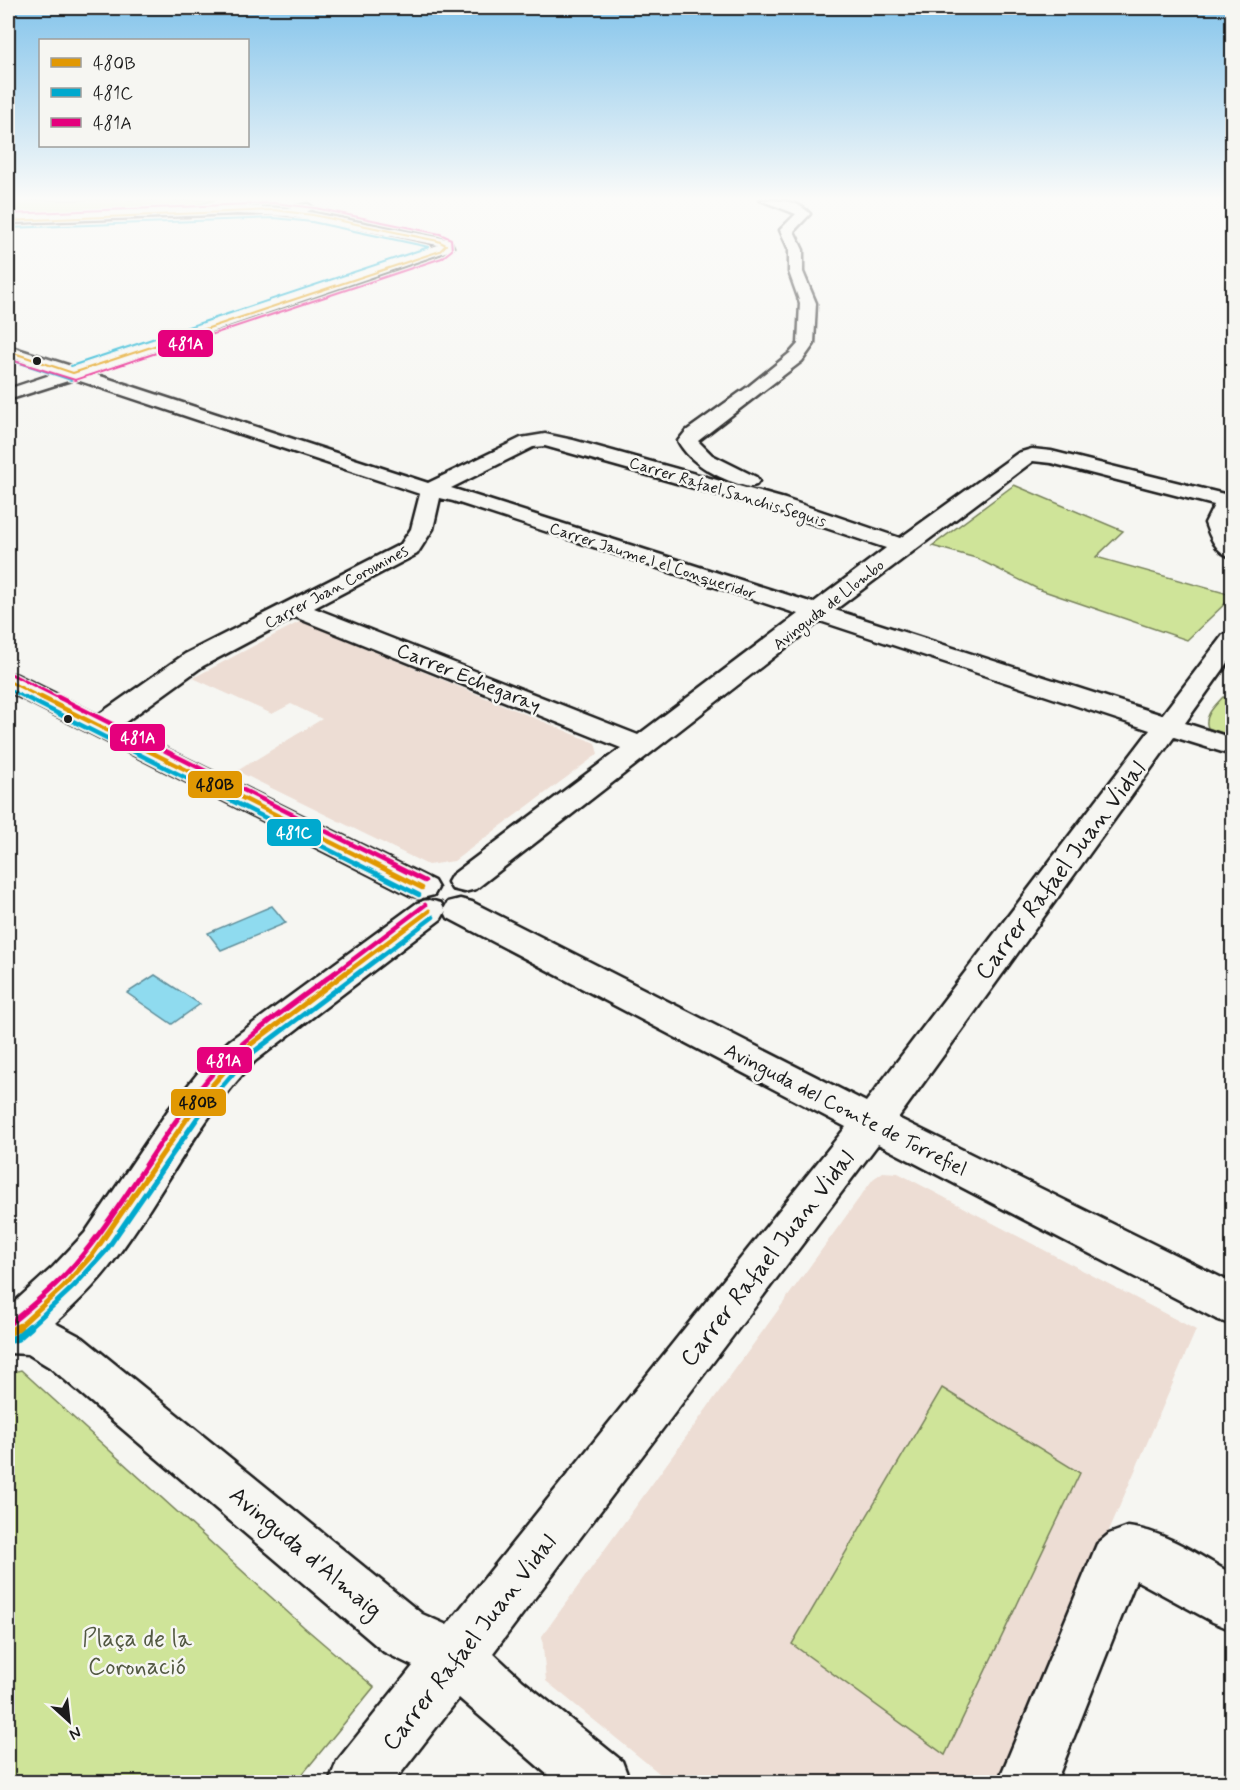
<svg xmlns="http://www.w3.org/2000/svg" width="1240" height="1790" font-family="Mynerve,sans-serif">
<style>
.built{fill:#edddd4}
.green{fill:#cfe499;stroke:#76805a;stroke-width:1.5}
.water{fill:#8fdbef;stroke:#618f9b;stroke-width:1.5}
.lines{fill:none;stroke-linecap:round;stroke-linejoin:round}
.minor-casing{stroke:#1c1c1c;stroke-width:5}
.minor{fill:#f6f6f2;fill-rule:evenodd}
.bus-1-far4-casing{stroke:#f6f6f2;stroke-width:4.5}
.bus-1-far3-casing{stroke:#f6f6f2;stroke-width:6}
.bus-1-far2-casing{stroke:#f6f6f2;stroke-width:9}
.bus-1-far1-casing{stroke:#f6f6f2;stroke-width:10}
.bus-1-casing{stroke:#f6f6f2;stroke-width:12}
.bus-2-far4-casing{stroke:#f6f6f2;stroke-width:4.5}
.bus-2-far3-casing{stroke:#f6f6f2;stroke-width:6}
.bus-2-far2-casing{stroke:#f6f6f2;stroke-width:9}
.bus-2-far1-casing{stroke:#f6f6f2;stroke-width:10}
.bus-2-casing{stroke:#f6f6f2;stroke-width:12}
.bus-3-far3-casing{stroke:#f6f6f2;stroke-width:4.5}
.bus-3-far2-casing{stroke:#f6f6f2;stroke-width:6}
.bus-3-far1-casing{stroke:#f6f6f2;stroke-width:9}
.bus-3-casing{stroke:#f6f6f2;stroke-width:10}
.bus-1-far4{stroke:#e19803;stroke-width:2}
.bus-1-far3{stroke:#e19803;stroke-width:3}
.bus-1-far2{stroke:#e19803;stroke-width:4.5}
.bus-1-far1{stroke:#e19803;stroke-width:5}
.bus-1{stroke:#e19803;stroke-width:8}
.bus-2-far4{stroke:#00a9ce;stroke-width:2}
.bus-2-far3{stroke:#00a9ce;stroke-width:3}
.bus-2-far2{stroke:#00a9ce;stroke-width:4.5}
.bus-2-far1{stroke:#00a9ce;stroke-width:5}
.bus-2{stroke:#00a9ce;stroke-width:8}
.bus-3-far3{stroke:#e5007d;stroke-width:2}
.bus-3-far2{stroke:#e5007d;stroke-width:3}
.bus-3-far1{stroke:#e5007d;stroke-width:4.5}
.bus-3{stroke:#e5007d;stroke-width:5}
.bus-dot{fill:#1c1c1c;stroke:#f6f6f2;stroke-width:2}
.labels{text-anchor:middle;stroke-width:5;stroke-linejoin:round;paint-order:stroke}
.far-street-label{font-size:16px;fill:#1c1c1c;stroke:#f6f6f2}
.street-label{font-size:20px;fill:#1c1c1c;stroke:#f6f6f2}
.near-street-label{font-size:24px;fill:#1c1c1c;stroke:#f6f6f2}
.near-park-label{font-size:24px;fill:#525842;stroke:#f6f6f2}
.line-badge{stroke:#f6f6f2;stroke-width:2}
.badge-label{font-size:16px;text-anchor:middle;font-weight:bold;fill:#fff}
.pale-badge-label{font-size:16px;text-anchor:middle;font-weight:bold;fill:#111}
</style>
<rect width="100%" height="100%" fill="#f6f6f2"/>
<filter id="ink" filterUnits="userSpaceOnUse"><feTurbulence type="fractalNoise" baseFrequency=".0167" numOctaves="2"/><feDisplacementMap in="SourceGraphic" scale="12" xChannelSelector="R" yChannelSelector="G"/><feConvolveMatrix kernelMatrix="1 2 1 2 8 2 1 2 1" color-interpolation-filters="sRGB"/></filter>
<g filter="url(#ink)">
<path class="built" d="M301,621L595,743L598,754L454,861L428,865L237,771L322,719L291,704L272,714L193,678Z
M883,1172L898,1173L1196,1330L1000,1782H670L546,1681L542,1636L873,1179Z"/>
<path class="green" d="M8,200H216L179,209L8,216Z
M1014,485L1123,531L1096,557L1232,595V597L1187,640L1038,589L976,558L932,546Z
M1223,697L1232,700V736L1208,728C1203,716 1215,706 1223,697Z
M21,1370L304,1627L374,1687L296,1782H8V1373Z
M942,1388L1080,1473L945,1755L792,1644Z"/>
<path class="water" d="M272,906L286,923L221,950L208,933Z
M155,975L200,1004L172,1024L127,993Z"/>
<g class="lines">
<defs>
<path id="minor" d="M760,200C778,200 798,200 810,214L794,231L803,250V272L816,303L814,344L802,361L698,441L712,455L756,477L759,481L756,485L749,487C724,481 690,465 678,441L686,431L749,386L790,353L798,344L800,303L789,272V250L780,230L796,214Z
M308,204L314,208L307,212L438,237L450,240L453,247L451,250L91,373L428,483L521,438L545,434L573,440L785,499L900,538L1018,453L1032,449L1051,451L1232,496V511L1227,523L1232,537V557C1216,553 1210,537 1205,523L1214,505L1051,463L1033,461L835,610L1162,715L1223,635L1232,632V657L1185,723L1232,738V755L1174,737L898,1118L1232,1283V1325L1216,1319L878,1144L493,1653L523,1681L622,1761L630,1782H556L459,1698L394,1782H329L337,1761L413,1666L384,1652L51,1368L28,1354L8,1353V1308L53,1267L85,1233L169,1109L207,1062L229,1041L417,903L429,900L441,903L444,909L448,902L460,899L472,902L866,1102L1150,730L820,621L476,889L464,892L452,889L448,882L452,875L621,748L295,617L203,666L120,726L434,881L438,888L434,895L422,898L410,895L8,691V673L17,675L98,715L185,654L401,544L411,529L420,494L74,379L8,400V389L56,373L8,356V346L74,367L438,245L287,216L237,214L8,223V215L237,206L287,208ZM545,446L769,509L886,548L813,603L451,488L533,447ZM440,498L453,501L798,614L638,735L314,608L417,554L433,529ZM445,912L448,918L846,1127L447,1625L422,1614L83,1338L55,1323C77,1303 98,1283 115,1259C165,1193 196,1122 255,1061L441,919Z
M1128,1527C1165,1531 1200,1556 1232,1574V1630L1213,1622L1136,1580L1056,1782H998L1097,1544L1109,1534Z"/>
</defs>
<use href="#minor" class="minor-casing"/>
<use href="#minor" class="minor"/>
<defs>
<path id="bus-1-far4" d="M8,221L274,210L313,215L438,241L446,245L440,251L73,373
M8,351L73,373"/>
<path id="bus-1-far3" d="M8,681L44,699"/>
<path id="bus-1-far2" d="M41,697L422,888
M346,973L429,911"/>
<path id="bus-1-far1" d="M17,1329L64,1286L93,1254L202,1097L242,1051L348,971"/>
<path id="bus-1" d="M8,1333L19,1327"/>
<path id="bus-2-far4" d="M8,228L274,218L312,222L429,247L71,366
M8,359L71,380"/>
<path id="bus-2-far3" d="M8,689L28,699"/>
<path id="bus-2-far2" d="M25,697L419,895
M359,973L433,917"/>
<path id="bus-2-far1" d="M28,1329L74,1286L105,1252L207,1104L247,1057L361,971"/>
<path id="bus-2" d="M10,1340L17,1338L30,1327"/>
<path id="bus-3-far3" d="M8,214L274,203L315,208L440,234L451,239L452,250L442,258L75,380L8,359"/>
<path id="bus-3-far2" d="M11,674L61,699"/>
<path id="bus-3-far1" d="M58,697L425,881
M335,973L425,905"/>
<path id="bus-3" d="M8,1325C32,1306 55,1287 75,1264C125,1206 159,1137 208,1079C244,1036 292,1005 337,971"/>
</defs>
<use href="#bus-1-far4" class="bus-1-far4-casing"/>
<use href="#bus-1-far3" class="bus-1-far3-casing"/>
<use href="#bus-1-far2" class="bus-1-far2-casing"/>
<use href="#bus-1-far1" class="bus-1-far1-casing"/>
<use href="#bus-1" class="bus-1-casing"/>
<use href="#bus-2-far4" class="bus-2-far4-casing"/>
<use href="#bus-2-far3" class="bus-2-far3-casing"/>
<use href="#bus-2-far2" class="bus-2-far2-casing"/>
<use href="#bus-2-far1" class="bus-2-far1-casing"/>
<use href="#bus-2" class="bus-2-casing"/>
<use href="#bus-3-far3" class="bus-3-far3-casing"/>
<use href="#bus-3-far2" class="bus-3-far2-casing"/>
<use href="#bus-3-far1" class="bus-3-far1-casing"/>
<use href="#bus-3" class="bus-3-casing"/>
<use href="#bus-1-far4" class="bus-1-far4"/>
<use href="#bus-1-far3" class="bus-1-far3"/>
<use href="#bus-1-far2" class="bus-1-far2"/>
<use href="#bus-1-far1" class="bus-1-far1"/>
<use href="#bus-1" class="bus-1"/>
<use href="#bus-2-far4" class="bus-2-far4"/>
<use href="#bus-2-far3" class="bus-2-far3"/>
<use href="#bus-2-far2" class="bus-2-far2"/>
<use href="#bus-2-far1" class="bus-2-far1"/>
<use href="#bus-2" class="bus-2"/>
<use href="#bus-3-far3" class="bus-3-far3"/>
<use href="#bus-3-far2" class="bus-3-far2"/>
<use href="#bus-3-far1" class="bus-3-far1"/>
<use href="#bus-3" class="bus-3"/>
</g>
</g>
<linearGradient id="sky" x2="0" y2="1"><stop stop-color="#84c4eb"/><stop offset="0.44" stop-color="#fbfbf9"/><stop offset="1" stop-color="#fbfbf9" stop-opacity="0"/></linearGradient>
<rect width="1240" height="451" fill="url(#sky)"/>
<g class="bus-dot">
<circle cx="37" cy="361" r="5"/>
<circle cx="68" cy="719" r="5"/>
</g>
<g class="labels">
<g class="far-street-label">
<text transform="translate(728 491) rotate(17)" y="6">Carrer Rafael Sanchis Seguis</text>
<text transform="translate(653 560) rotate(18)" y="6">Carrer Jaume I el Conqueridor</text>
<text transform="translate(336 586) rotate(-28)" y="6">Carrer Joan Coromines</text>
<text transform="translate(828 604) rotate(-38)" y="6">Avinguda de Llombo</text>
</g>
<g class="street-label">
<text transform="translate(469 677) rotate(22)" y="7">Carrer Echegaray</text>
<text transform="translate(846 1109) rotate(27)" y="7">Avinguda del Comte de Torrefiel</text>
</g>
<g class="near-street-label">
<text transform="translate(1060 870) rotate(-53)" y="8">Carrer Rafael Juan Vidal</text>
<text transform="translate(767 1258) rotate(-52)" y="8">Carrer Rafael Juan Vidal</text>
<text transform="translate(306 1552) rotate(40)" y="8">Avinguda d'Almaig</text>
<text transform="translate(469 1642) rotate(-52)" y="8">Carrer Rafael Juan Vidal</text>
</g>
<g class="near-park-label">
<text x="137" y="1646">Plaça de la<tspan x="137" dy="28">Coronació</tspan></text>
</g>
</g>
<g class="line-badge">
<rect x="157" y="329" width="57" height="29" rx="6" fill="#e5007d"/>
<rect x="109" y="723" width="57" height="29" rx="6" fill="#e5007d"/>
<rect x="187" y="770" width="56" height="29" rx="6" fill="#e19803"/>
<rect x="266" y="818" width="56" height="29" rx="6" fill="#00a9ce"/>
<rect x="196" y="1046" width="57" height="28" rx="6" fill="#e5007d"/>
<rect x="170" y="1088" width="57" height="29" rx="6" fill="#e19803"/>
</g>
<g class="badge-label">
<text x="186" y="349">481A</text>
<text x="138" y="743">481A</text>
<text x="294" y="838">481C</text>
<text x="224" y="1066">481A</text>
</g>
<g class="pale-badge-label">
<text x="215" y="790">480B</text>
<text x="198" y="1108">480B</text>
</g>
<rect width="1240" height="1790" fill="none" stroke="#f6f6f2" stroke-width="30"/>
<rect x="15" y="15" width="1210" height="1760" fill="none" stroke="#1c1c1c" stroke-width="2" filter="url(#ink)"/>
<rect x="39" y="39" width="210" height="108" fill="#f6f6f2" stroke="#9f9f9c" stroke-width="1.5"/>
<rect x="51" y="58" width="30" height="9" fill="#e19803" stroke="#9f9f9c" stroke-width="1.5"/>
<text x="93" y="69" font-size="18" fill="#1c1c1c">480B</text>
<rect x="51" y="88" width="30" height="9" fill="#00a9ce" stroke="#9f9f9c" stroke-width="1.5"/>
<text x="93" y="99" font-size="18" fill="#1c1c1c">481C</text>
<rect x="51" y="118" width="30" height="9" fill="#e5007d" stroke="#9f9f9c" stroke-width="1.5"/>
<text x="93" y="129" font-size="18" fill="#1c1c1c">481A</text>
<g transform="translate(69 1721) rotate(153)" stroke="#f6f6f2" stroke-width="4.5" paint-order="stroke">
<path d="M0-4.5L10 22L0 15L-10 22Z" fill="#1c1c1c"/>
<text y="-9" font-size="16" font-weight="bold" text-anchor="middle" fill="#1c1c1c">N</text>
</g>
</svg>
